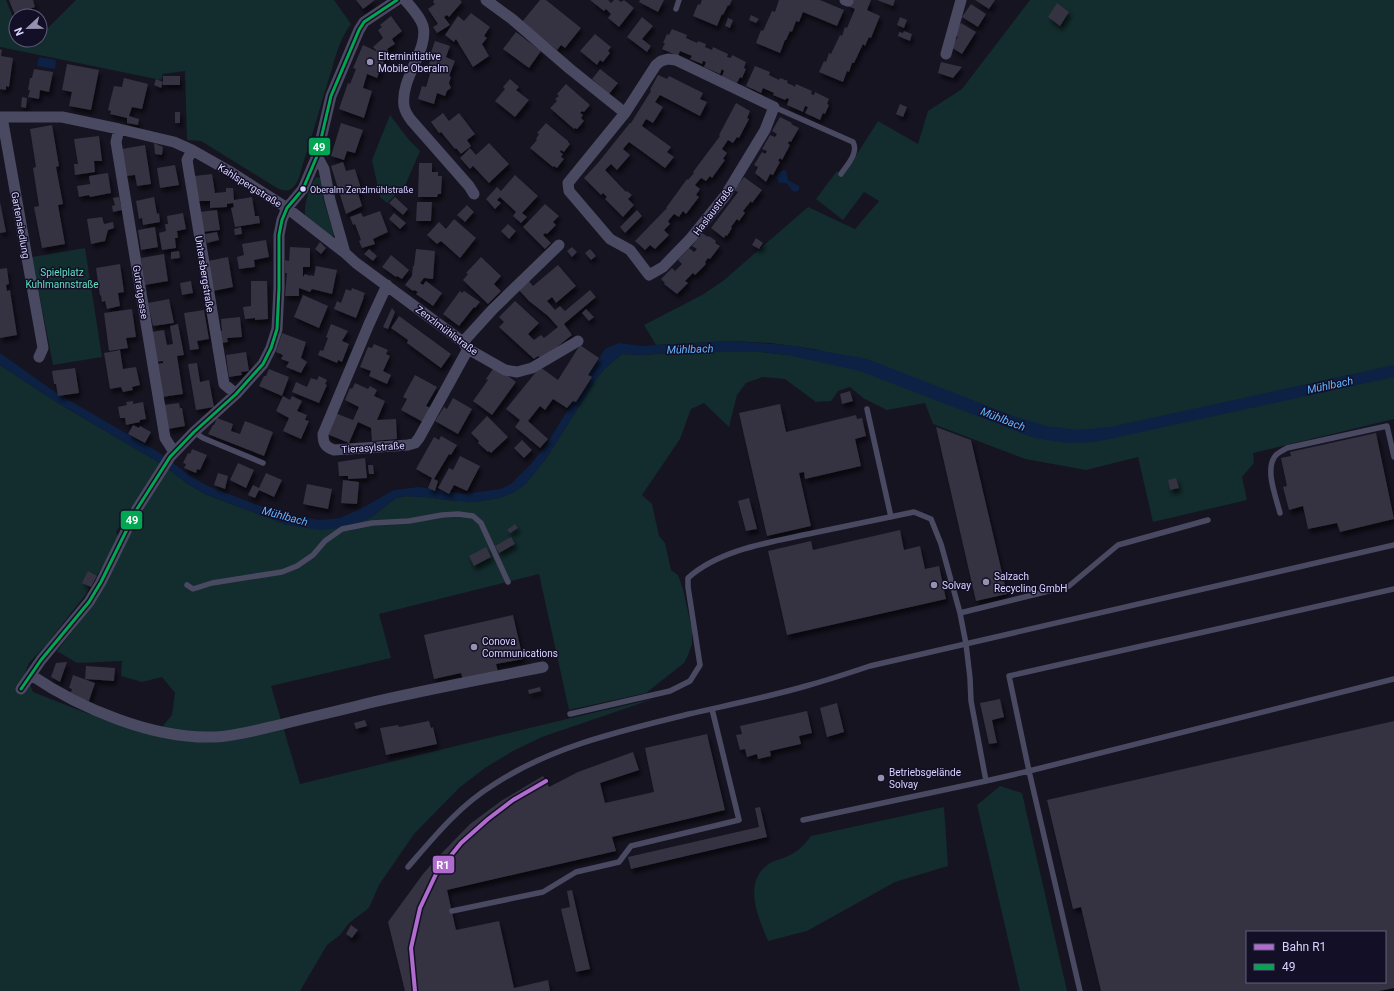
<svg xmlns="http://www.w3.org/2000/svg" width="1394" height="991" font-family="Roboto,sans-serif">
<style>
.green{fill:#132c2d}
.water{fill:#0d2144}
.building{fill:#343243;fill-rule:evenodd;filter:url(#shadow)}
.lines{fill:none;stroke-linecap:round;stroke-linejoin:round}
.service{stroke:#4a4962;stroke-width:5.5}
.minor{stroke:#4a4962;stroke-width:11}
.bus-1-casing{stroke:#130f26;stroke-width:6}
.bus-1{stroke:#00a651;stroke-width:3}
.rail-1-casing{stroke:#130f26;stroke-width:7}
.rail-1{stroke:#b06ccc;stroke-width:4}
.poi-dot{fill:#9591b1;stroke:#130f26;stroke-width:1.5}
.bus-dot{fill:#d9d4ff;stroke:#130f26;stroke-width:1.5}
.labels{text-anchor:middle;stroke-width:3;stroke-linejoin:round;paint-order:stroke}
.bus-label{font-size:9px;fill:#d9d4ff;stroke:#130f26;text-anchor:start}
.poi-label{font-size:10px;fill:#d9d4ff;stroke:#130f26;text-anchor:start}
.street-label{font-size:10px;fill:#d9d4ff;stroke:#130f26}
.park-label{font-size:10px;fill:#5fe0c0;stroke:#130f26}
.water-label{font-size:11px;font-style:italic;fill:#62b6ff;stroke:#130f26}
.line-badge{stroke:#130f26;stroke-width:1.5}
.badge-label{font-size:11px;text-anchor:middle;font-weight:bold;fill:#fff}
</style>
<defs>
<filter id="shadow"><feDropShadow dx="2.5" dy="4.5" stdDeviation="2" flood-color="#0009"/></filter>
</defs>
<rect width="100%" height="100%" fill="#161421"/>
<path class="green" d="M0,0H6L16,24V40H40V35H41L76,0H334L351,24C341,37 336,54 332,69C321,102 313,135 302,167C300,174 298,185 291,189C287,192 282,190 277,188L201,141L187,140L185,71L163,74L161,80L0,47Z
M1030,0H1394V419L1253,453L1254,463L1242,477L1247,500L1153,522L1138,457L1086,470L1025,459L933,424L925,403L887,410L863,398L850,387L838,391L831,401L816,402L785,379L763,377L746,383L737,395L729,427L704,403L691,409L680,439L642,495L652,504L659,536L665,543L671,570L678,575L683,589L692,630V644L688,655L684,663L646,693L569,710L539,574L379,614L391,658L271,686L300,784L571,718L653,699L542,737L513,751L485,768L459,788L414,834L379,885L369,908L349,923L340,935L327,945L300,991H0V365L58,403L160,463L116,532L119,538L86,594L47,644L29,663L25,673L33,692L89,714L157,733L172,715L175,693L162,677L142,682L121,676L122,661L77,663L57,651C70,634 85,616 96,597C121,555 142,510 167,468L188,484L205,494L287,525L370,518L396,498L406,496L425,497L448,500L474,502L499,498L514,492L526,483L547,457L595,381L604,369L622,354L642,355L682,352H761L787,355L820,350L771,343L732,341L656,345L644,325L702,295L723,281L808,207L855,229L879,201L864,192L843,220L816,199L837,171L843,176L878,121L918,144L928,111L962,89Z
M390,115L409,140L420,151L405,186L387,203L380,197L372,160Z
M316,177L320,178L321,182L324,202L334,233L333,237L305,216C304,204 309,187 316,177Z
M85,248L102,357L53,365L32,257Z
M1000,786L1022,793L1067,991H1020L977,805Z
M944,807L948,866L895,882L807,931L768,941C759,919 743,885 766,866C771,861 782,859 788,856C798,852 805,844 811,836Z"/>
<path class="water" d="M39,57L56,60L55,69L37,66Z
M784,170L786,171L788,180L799,186V190L795,192C787,188 791,181 779,183L776,177L780,172Z
M732,341L788,345L867,359L1016,417L1047,426L1078,430L1110,427L1394,365V377L1095,442L1068,443L1034,438L860,371L787,355L761,352H682L642,355L622,354L604,369L595,381L547,457L526,484L514,492L499,498L475,502L448,500L425,497L406,496L396,498L370,518L349,527L320,530L287,525L205,494L188,484L160,463L58,403L0,365V353L55,392L160,453L190,476L208,486L257,505L297,516L319,520L340,518L362,508L394,490L419,487L464,494L500,489L511,484L531,464L547,444L573,401L576,402L592,377L588,375L605,349L619,343L641,346Z"/>
<path class="building" d="M9,0H33L35,7L15,15Z
M356,0H375L363,9Z
M434,0H460L462,2L449,17L447,15L444,17L450,25L437,33L433,27L438,24L428,9L435,4L433,2Z
M540,0H546L581,28L565,48L561,45L557,50L522,22Z
M590,0H608L611,3L614,0H618L621,2L624,0L634,8L619,27L608,18L611,14L606,9L604,11Z
M640,0H664L658,12L639,2Z
M702,0H732L729,6L728,5L723,15L722,14L717,26L693,16L698,4L700,5Z
M779,0H820L844,10L837,26L803,12L799,22L796,21L792,32L790,31L786,40H785L780,53L756,43L761,30L763,31L772,11L775,12Z
M849,0H871L867,10L880,16L871,38L869,37L865,46L863,44L854,63H852L849,72L847,71L843,82L819,72L824,61L826,62L829,53L831,54L840,35L842,36L845,27L847,28L855,9L848,6Z
M877,0H895L893,6Z
M975,0H995L989,9Z
M1057,3L1069,12L1060,26L1048,17Z
M971,4L986,14L978,27L962,17Z
M471,13L490,27L484,36L487,38L482,44L489,56L473,67L456,39L454,42L445,35L458,16L464,21Z
M751,15L759,19L756,23L749,20Z
M391,16L402,31L392,39L395,44L387,49L388,51L383,54L386,56L377,78L367,74L363,88L372,91L364,118L339,109L348,83L350,84L356,69L353,68L363,45L378,52L373,47L383,38L378,30L382,27L380,25Z
M642,17L653,26L642,39L651,46L647,52L627,37Z
M900,17L907,20L904,28L897,25Z
M728,18L733,20L730,28L725,26Z
M961,23L976,32L962,54L951,47L958,37L954,34Z
M672,29L687,35L686,38L697,43L698,41L706,44L705,47L712,50L713,47L728,54L727,57L731,58L732,55L746,62L744,68L746,69L742,78L740,77L737,83L722,76L724,71L722,69L720,74L704,67L706,62L703,61L702,64L690,59L692,56L680,51L678,56L662,49L665,43H663L667,34L669,35Z
M904,31L912,34L910,41L898,36L899,32L903,33Z
M516,32L541,51L529,68L503,49Z
M595,34L611,47L608,51L610,53L603,62L600,60L597,65L580,51Z
M435,41L450,46L446,57L455,61L449,76L451,77L449,83L451,88L447,91L445,96L437,93L434,104L418,99L422,86L426,87L430,74L426,72L432,56L430,55Z
M0,49L2,50L1,56L13,58L9,87L6,86V90L0,89Z
M941,62L962,67L953,78L938,73Z
M67,64L99,70L91,110L69,106L72,92L62,90Z
M755,66L770,72L769,75L779,80L780,78L788,81L787,83L792,85L795,87L796,84L812,91L811,94L814,95L815,92L829,99L827,104L829,105L825,114L823,113L820,120L805,113L808,107L805,106L803,112L787,105L789,99L787,98L785,100L773,95L774,93L763,88L761,93L746,86Z
M34,69L53,72L49,92L40,90L39,99L28,97L30,90H28L30,78H32Z
M600,69L618,83L609,94L592,79Z
M658,75L667,79L669,76L703,93L700,99L707,102L700,116L660,95L655,102L663,107L653,123L646,119L642,126L671,147L667,152L674,157L665,168L629,142L623,149L630,155L617,170L611,164L605,170L626,192L627,191L632,195L628,199L634,205L623,217L605,199L607,197L603,193L601,195L584,178L597,164L630,123H631L651,91L650,90Z
M163,76H180V85H163Z
M124,78L148,84L142,109L132,107L129,116L139,119L138,125L127,123V118L110,114L111,111L108,110L114,86L122,87Z
M156,79L163,82L161,88L154,85Z
M510,79L519,87L516,90L529,100L515,117L495,101L505,89L503,87Z
M566,84L590,105L584,112L582,111L580,113L583,115L581,118L584,121L577,129L575,128L574,129L550,108L557,101L555,99L559,96L557,94Z
M22,97L27,98L26,108L21,107Z
M736,103L750,111L747,118L749,119L739,138L737,137L733,143L728,140L722,149L727,153L723,159L725,160L712,178L710,176L706,181L701,178L695,185L700,189L696,195L699,197L686,214L683,211L679,217L674,214L668,221L670,224L664,230L669,235L655,249L650,245L645,250L635,241L667,208H666L687,179L688,180L694,173L693,172L720,136L719,135Z
M900,104L907,107L903,117L896,114Z
M175,112H180V123H175Z
M443,113L449,121L459,113L475,134L467,140L471,146L461,154L456,148L455,149L441,132L439,133L431,122Z
M780,117L792,123L791,124L799,128L791,142L789,141L788,144L790,145L782,160L780,158L778,161L780,162L773,175L770,174L766,182L755,173L758,167L754,165L762,152L765,154L767,151L762,149L770,135L775,137L777,134L772,131Z
M341,123L363,130L355,153L347,151L344,160L331,156Z
M546,123L568,141V142L570,144L564,152L561,150L560,152L563,154L561,157L564,159L557,168L554,166L553,167L530,148L537,140L536,139L539,134L537,133Z
M52,125L59,166L56,167L63,204L58,205L65,244L42,248L34,207L39,206L33,168L36,167L30,129Z
M99,136L102,161H94L95,172L75,175L74,164H78L74,139Z
M154,143L163,147L162,155L155,154Z
M489,143L509,164L489,183L473,166L470,169L460,158L470,148L476,155Z
M145,145L151,184L137,186L135,175L127,176L122,149Z
M343,162L346,171L355,169L362,192L358,193L362,206L346,214L331,166Z
M419,163H432V172H438V176H442L441,194H438L437,197H418Z
M175,165L179,185L160,188L157,168Z
M108,173L111,193L90,197L89,195L79,197L77,186L90,184L89,176Z
M212,174L215,193L226,192V188H233L234,200L252,197L255,216H259L260,223L235,227L231,208L234,207L233,203L227,204V207L210,208V201H197L194,176Z
M515,175L538,196L522,213L527,217L521,223L513,216L516,212L500,197L497,200L501,203L495,209L486,199L497,187L501,191Z
M744,177L762,190L752,203L751,201L743,211L745,213L739,221L737,219L731,227L732,228L727,236L726,235L724,238L711,228L738,192L734,190Z
M119,197L122,210L113,212L112,206L115,205L113,198Z
M154,197L157,214L159,213L160,222L143,225L142,218L139,219L136,201Z
M395,197L408,209L403,215L389,203Z
M0,202L6,232L0,233Z
M417,202H432L431,221H416Z
M545,204L559,216L553,222L556,225L547,234L545,233L543,235L551,243L545,249L523,227Z
M467,205L474,212L465,222L457,215Z
M217,210L220,230L202,232L199,212Z
M637,210L642,216L625,233L620,227Z
M380,211L388,232L373,239L375,244L362,248L359,241L361,240L355,224L353,225L350,217L361,213L363,217Z
M183,213L186,229L177,231L178,238H175L176,248L162,250L159,233L166,231L165,224H168L167,216Z
M394,213L406,223L400,229L389,219Z
M102,217L104,224L113,222L114,228L108,230L105,241L91,244L87,219Z
M454,219L476,238L460,258L441,241L437,244L427,235L439,222L446,229Z
M508,224L516,231L509,239L501,231Z
M155,227L158,247L141,250L138,230Z
M241,227L242,234L235,235L234,229Z
M217,232L219,240L207,243L205,234Z
M702,233L708,237L709,236L716,241L715,243L720,246L710,259L708,258L705,262L706,264L695,275L693,273L685,281L688,283L677,294L664,284L665,283L661,279L672,268L675,271L682,264L678,260L689,248L694,252L697,249L692,246Z
M756,238L763,243L759,249L752,245Z
M266,240L269,257L254,260L255,267L239,269L237,257L244,255L242,244Z
M320,242L326,248L321,254L315,249Z
M290,247L310,248V267H303V277L305,274L310,276V275L314,276L316,266L337,270L332,294L312,289L310,292L299,288V296H285L287,273H285V260L289,261Z
M572,247L577,252L572,257L567,251Z
M369,249L377,256L373,261L364,254Z
M416,249L435,251L433,279L424,278L420,283L423,285L426,281L442,293L433,306L416,294L418,292L414,290L413,291L405,285L412,276L413,266H414Z
M590,249L596,256L591,260L585,253Z
M179,251L180,258L171,259V252Z
M164,254L168,281L145,285L141,258Z
M391,255L409,270L402,279L397,276L396,277L382,267Z
M228,257L233,287L213,291L208,261Z
M481,257L501,276L494,284L501,291L488,304L463,280L468,274L466,273Z
M120,264L124,292L118,293L120,306L107,309L105,301L102,302L101,295L100,296L96,268Z
M558,265L576,286L556,303L552,297L547,301L555,310L560,306L565,311L590,290L596,297L564,324L572,335L542,359L538,356L534,359L499,327L504,322L499,317L515,301L539,323L528,334L534,340L541,335L544,338L558,327L548,316L529,301L518,289L528,280L533,286Z
M7,268L9,284L6,285L7,291L10,290L17,335L0,338V269Z
M191,281L193,293L182,295L180,283Z
M251,281H267L268,319L255,320V318L245,319L243,307L251,306Z
M352,288L365,293L363,297H364L356,318L334,309L337,301L341,303L346,289L351,291Z
M460,291L462,293L464,291L480,302L475,308L474,307L459,326L443,314Z
M303,295L328,306L319,328L294,317Z
M169,299L174,323L153,326L148,303Z
M392,308L395,312L388,329L383,327Z
M132,309L136,337L126,338L128,348L109,351L104,313Z
M586,309L594,317L589,321L582,313Z
M204,310L209,339L197,341L199,349L190,350L184,313Z
M399,316L451,354L441,368L407,343L408,340L391,328Z
M240,317L242,337L227,338L228,342L221,343L220,331H222L221,319Z
M178,324L184,355L177,356L183,394L162,397L157,364L163,363V361L156,362L151,332L164,330L167,345L173,344L170,326Z
M331,324L348,331L342,341L349,344L342,362L338,360L337,363L318,355L320,350L323,351L328,338L326,337Z
M282,333L306,342L301,358L307,362L301,373L286,367L289,362L281,359L283,355L276,352Z
M374,344L388,350L386,354L390,356L383,371L391,375L387,384L369,376L371,371L360,367L368,347L372,348Z
M580,345L599,358L588,375L592,377L576,402L573,401L567,408L553,399L545,410L540,406L528,421L548,439L540,448L515,427L520,420L506,409L540,367L558,380Z
M120,350L123,369L136,367L140,385L132,387L133,390L123,392L121,387L110,389L104,353Z
M246,352L249,371L241,372L242,375L229,377L226,355Z
M197,363L200,382L209,380L214,407L196,410L188,364Z
M495,366L516,382L492,415L473,401L488,380L486,379Z
M75,368L79,393L58,396L56,384H54L52,371Z
M269,369L289,377L282,396L259,386L264,376H266Z
M415,375L437,387L426,406L431,408L423,422L401,410L407,399L403,397Z
M319,376L327,380L325,384L327,385L319,403L292,392L296,382L307,387L311,378L317,380Z
M355,383L368,389L370,386L377,390L374,396L385,401L377,420L396,419L397,439L372,441L371,428L358,422L349,443L327,434L335,413L353,420L359,407L345,400L350,388L352,389Z
M850,391L853,401L842,404L840,394Z
M283,396L290,400L292,396L302,401L297,411L307,415L305,420L309,421L301,439L283,431L289,418L276,411Z
M453,398L472,409L458,434L435,421L444,407L447,409Z
M133,401V404L143,402L146,419L140,420V422L126,425L125,418H120L118,407L127,405L126,402Z
M179,403L180,408H182L185,426L168,429L164,405Z
M780,404L786,432L856,415L857,419L862,418L866,436L855,439L861,466L805,479L804,472L799,473L811,526L767,536L739,413Z
M487,416L508,437L491,453L489,451L488,452L478,443L479,441L471,433Z
M217,418L233,424L231,431L240,434L245,421L273,432L264,456L208,434L213,425H214Z
M133,425L139,428L140,426L151,432L145,443L128,434Z
M936,427L971,440L1007,594L976,601Z
M1376,433L1394,519L1340,532L1337,523L1308,529L1303,506L1289,510L1283,487L1287,486L1281,458L1291,456L1290,452Z
M441,436L457,445L451,455L449,454L434,479L438,481L435,491L428,488L432,478L416,469L434,437L439,440Z
M522,440L532,450L524,458L514,448Z
M192,449L207,455L200,470L197,469L196,473L184,468L186,464L183,463L188,453L190,454Z
M460,456L480,466L467,491L454,485L449,494L438,488L449,468L453,470Z
M365,458L367,478L348,479V476H339L338,462Z
M238,463L254,470L246,488L230,480Z
M368,465H373L374,474H369Z
M218,473L228,476L225,489L214,485Z
M266,473L282,480L274,497L259,490L255,498L248,495L253,485L259,488Z
M1176,478L1179,488L1170,490L1168,480Z
M343,480L359,482L357,504L341,503Z
M307,484L332,489L328,509L303,504Z
M749,498L757,529L746,531L738,501Z
M515,524L518,528L510,533L507,530Z
M900,530L904,550L920,546L925,569L939,566L946,599L787,635L768,551L811,541L813,550Z
M511,537L515,544L499,553L495,546Z
M486,547L491,557L474,566L469,556Z
M88,571L97,576L91,587L82,583Z
M513,615L523,659L496,664L498,672L463,680L461,673L434,679L424,635Z
M67,662L60,682L51,677L56,663Z
M86,666L115,668L114,681L85,679Z
M73,675L95,683L89,701L70,695L72,689L69,688Z
M540,687L541,691L529,694L528,690Z
M1000,699L1004,717L992,720L997,743L989,744L980,703Z
M837,703L844,732L827,737L820,708Z
M807,711L812,733L799,736L801,744L770,751L771,756L758,759L757,754L747,757L745,749L740,750L736,735L742,734L740,726Z
M365,720L367,726L356,729L354,723Z
M429,721L431,728L433,727L437,744L386,755L380,728L398,725L399,727Z
M1394,721V988L1379,991H1101L1081,907L1073,909L1047,800ZM1247,932H1385V982H1247Z
M707,734L725,810L612,837L616,851L447,890L456,930L499,921L514,988L548,980L550,991H405L388,922L423,874L438,857L470,824L501,801L543,776L549,787L578,772L633,752L639,770L600,783L605,803L654,792L645,748Z
M760,807L767,837L631,869L628,857L759,827L755,808Z
M572,890L590,969L576,972L561,909L570,907L567,891Z
M351,925L358,930L352,938L346,934Z"/>
<g class="lines">
<path class="service" d="M676,9L679,0
M774,107L853,142C859,153 847,165 841,174
M867,409L891,517
M194,432L203,438L263,463
M1280,513C1276,497 1264,468 1276,455C1279,452 1284,450 1287,448L1387,426L1394,457
M187,585L193,589L212,583L282,572L297,566L313,555L325,541L342,529L372,523L409,521L442,515L458,514L473,516L481,523L508,582
M1394,589L1009,676L1029,771L1394,679
M960,613L1069,586L1118,545L1208,520
M570,714L670,691L690,681L700,665L688,587V578C720,549 772,542 813,533C847,526 881,519 914,512L931,519L941,544L960,613L966,644L970,678L971,701L986,781L1029,771L1080,991
M803,820L986,781
M408,867C434,837 459,806 493,785C552,746 621,731 689,714C728,705 768,697 806,686C828,680 849,673 870,666L1394,545
M452,911L543,892L576,872L619,862L631,846L739,820L712,709"/>
<path class="minor" d="M405,0C411,7 420,16 423,26C429,50 400,78 404,106C405,111 408,116 411,120L469,186L474,194
M486,0L512,19L570,69L625,113
M845,0L848,1
M946,54L961,0
M668,59L676,60L774,107L765,130L725,196L691,238L663,267L649,275L630,250L610,239L569,191L568,183L625,113L656,65L661,61Z
M0,117H62L119,129L174,142L192,150L229,171L287,208L345,253
M2,117L43,348L39,357
M119,129L116,142L165,438L174,452
M192,150L187,160L224,384L236,394
M317,156L324,169L330,200L345,253L356,263L463,342L468,349L505,370L517,372L532,368L578,341
M387,285L369,324L323,434C323,443 325,447 334,450L408,445L415,443L419,438L468,349
M463,342L493,309L559,245
M31,675C81,709 153,739 214,737C238,736 260,729 283,724C310,717 338,711 365,704C424,690 484,679 543,667
M21,689L41,660L89,602L101,582L137,509L170,457L194,432L236,394L263,364L271,348L277,329L279,288V235L282,220L287,208L303,189L317,156L331,96L359,30L364,22L397,0"/>
<defs>
<path id="bus-1" d="M21,689L41,660L89,602L101,582L137,509L170,457L194,432L236,394L263,364L271,348L277,329L279,288V235L282,220L287,208L303,189L317,156L331,96L359,30L364,22L397,0"/>
</defs>
<use href="#bus-1" class="bus-1-casing"/>
<use href="#bus-1" class="bus-1"/>
<defs>
<path id="rail-1" d="M415,991L411,948L420,908L436,874L461,843L488,819L513,800L546,781"/>
</defs>
<use href="#rail-1" class="rail-1-casing"/>
<use href="#rail-1" class="rail-1"/>
</g>
<g class="poi-dot">
<circle cx="370" cy="62" r="4"/>
<circle cx="986" cy="582" r="4"/>
<circle cx="934" cy="585" r="4"/>
<circle cx="474" cy="647" r="4"/>
<circle cx="881" cy="778" r="4"/>
</g>
<circle class="bus-dot" cx="303" cy="189" r="3.5"/>
<g class="labels">
<g class="bus-label">
<text x="310" y="193">Oberalm Zenzlmühlstraße</text>
</g>
<g class="poi-label">
<text x="378" y="60">Elterninitiative<tspan x="378" dy="12">Mobile Oberalm</tspan></text>
<text x="994" y="580">Salzach<tspan x="994" dy="12">Recycling GmbH</tspan></text>
<text x="942" y="589">Solvay</text>
<text x="482" y="645">Conova<tspan x="482" dy="12">Communications</tspan></text>
<text x="889" y="776">Betriebsgelände<tspan x="889" dy="12">Solvay</tspan></text>
</g>
<g class="street-label">
<text transform="translate(250 185) rotate(32)" y="4">Kahlspergstraße</text>
<text transform="translate(713 210) rotate(-53)" y="4">Haslaustraße</text>
<text transform="translate(21 225) rotate(80)" y="4">Gartensiedlung</text>
<text transform="translate(205 274) rotate(81)" y="4">Untersbergstraße</text>
<text transform="translate(141 292) rotate(81)" y="4">Gutratgasse</text>
<text transform="translate(447 330) rotate(37)" y="4">Zenzlmühlstraße</text>
<text transform="translate(373 447) rotate(-4)" y="4">Tierasylstraße</text>
</g>
<g class="park-label">
<text x="62" y="276">Spielplatz<tspan x="62" dy="12">Kuhlmannstraße</tspan></text>
</g>
<g class="water-label">
<text transform="translate(690 349) rotate(-2)" y="4">Mühlbach</text>
<text transform="translate(1330 385) rotate(-12)" y="4">Mühlbach</text>
<text transform="translate(1003 419) rotate(21)" y="4">Mühlbach</text>
<text transform="translate(285 516) rotate(15)" y="4">Mühlbach</text>
</g>
</g>
<g class="line-badge">
<rect x="308" y="137" width="23" height="19" rx="4" fill="#00a651"/>
<rect x="120" y="510" width="23" height="20" rx="4" fill="#00a651"/>
<rect x="432" y="855" width="23" height="19" rx="4" fill="#b06ccc"/>
</g>
<g class="badge-label">
<text x="319" y="151">49</text>
<text x="132" y="524">49</text>
<text x="443" y="869">R1</text>
</g>
<rect x="1246" y="931" width="140" height="52" fill="#130f26" stroke="#625e7d"/>
<rect x="1254" y="944" width="20" height="6" fill="#b06ccc" stroke="#625e7d"/>
<text x="1282" y="951" font-size="12" fill="#d9d4ff">Bahn R1</text>
<rect x="1254" y="964" width="20" height="6" fill="#00a651" stroke="#625e7d"/>
<text x="1282" y="971" font-size="12" fill="#d9d4ff">49</text>
<g transform="translate(28 28) rotate(248)"><circle r="19" fill="#130f26" stroke="#625e7d"/>
<path d="M0-3L7 15L0 10L-7 15Z" fill="#9591b1"/>
<text y="-6" font-size="11" font-weight="bold" text-anchor="middle" fill="#d9d4ff">N</text>
</g>
</svg>
